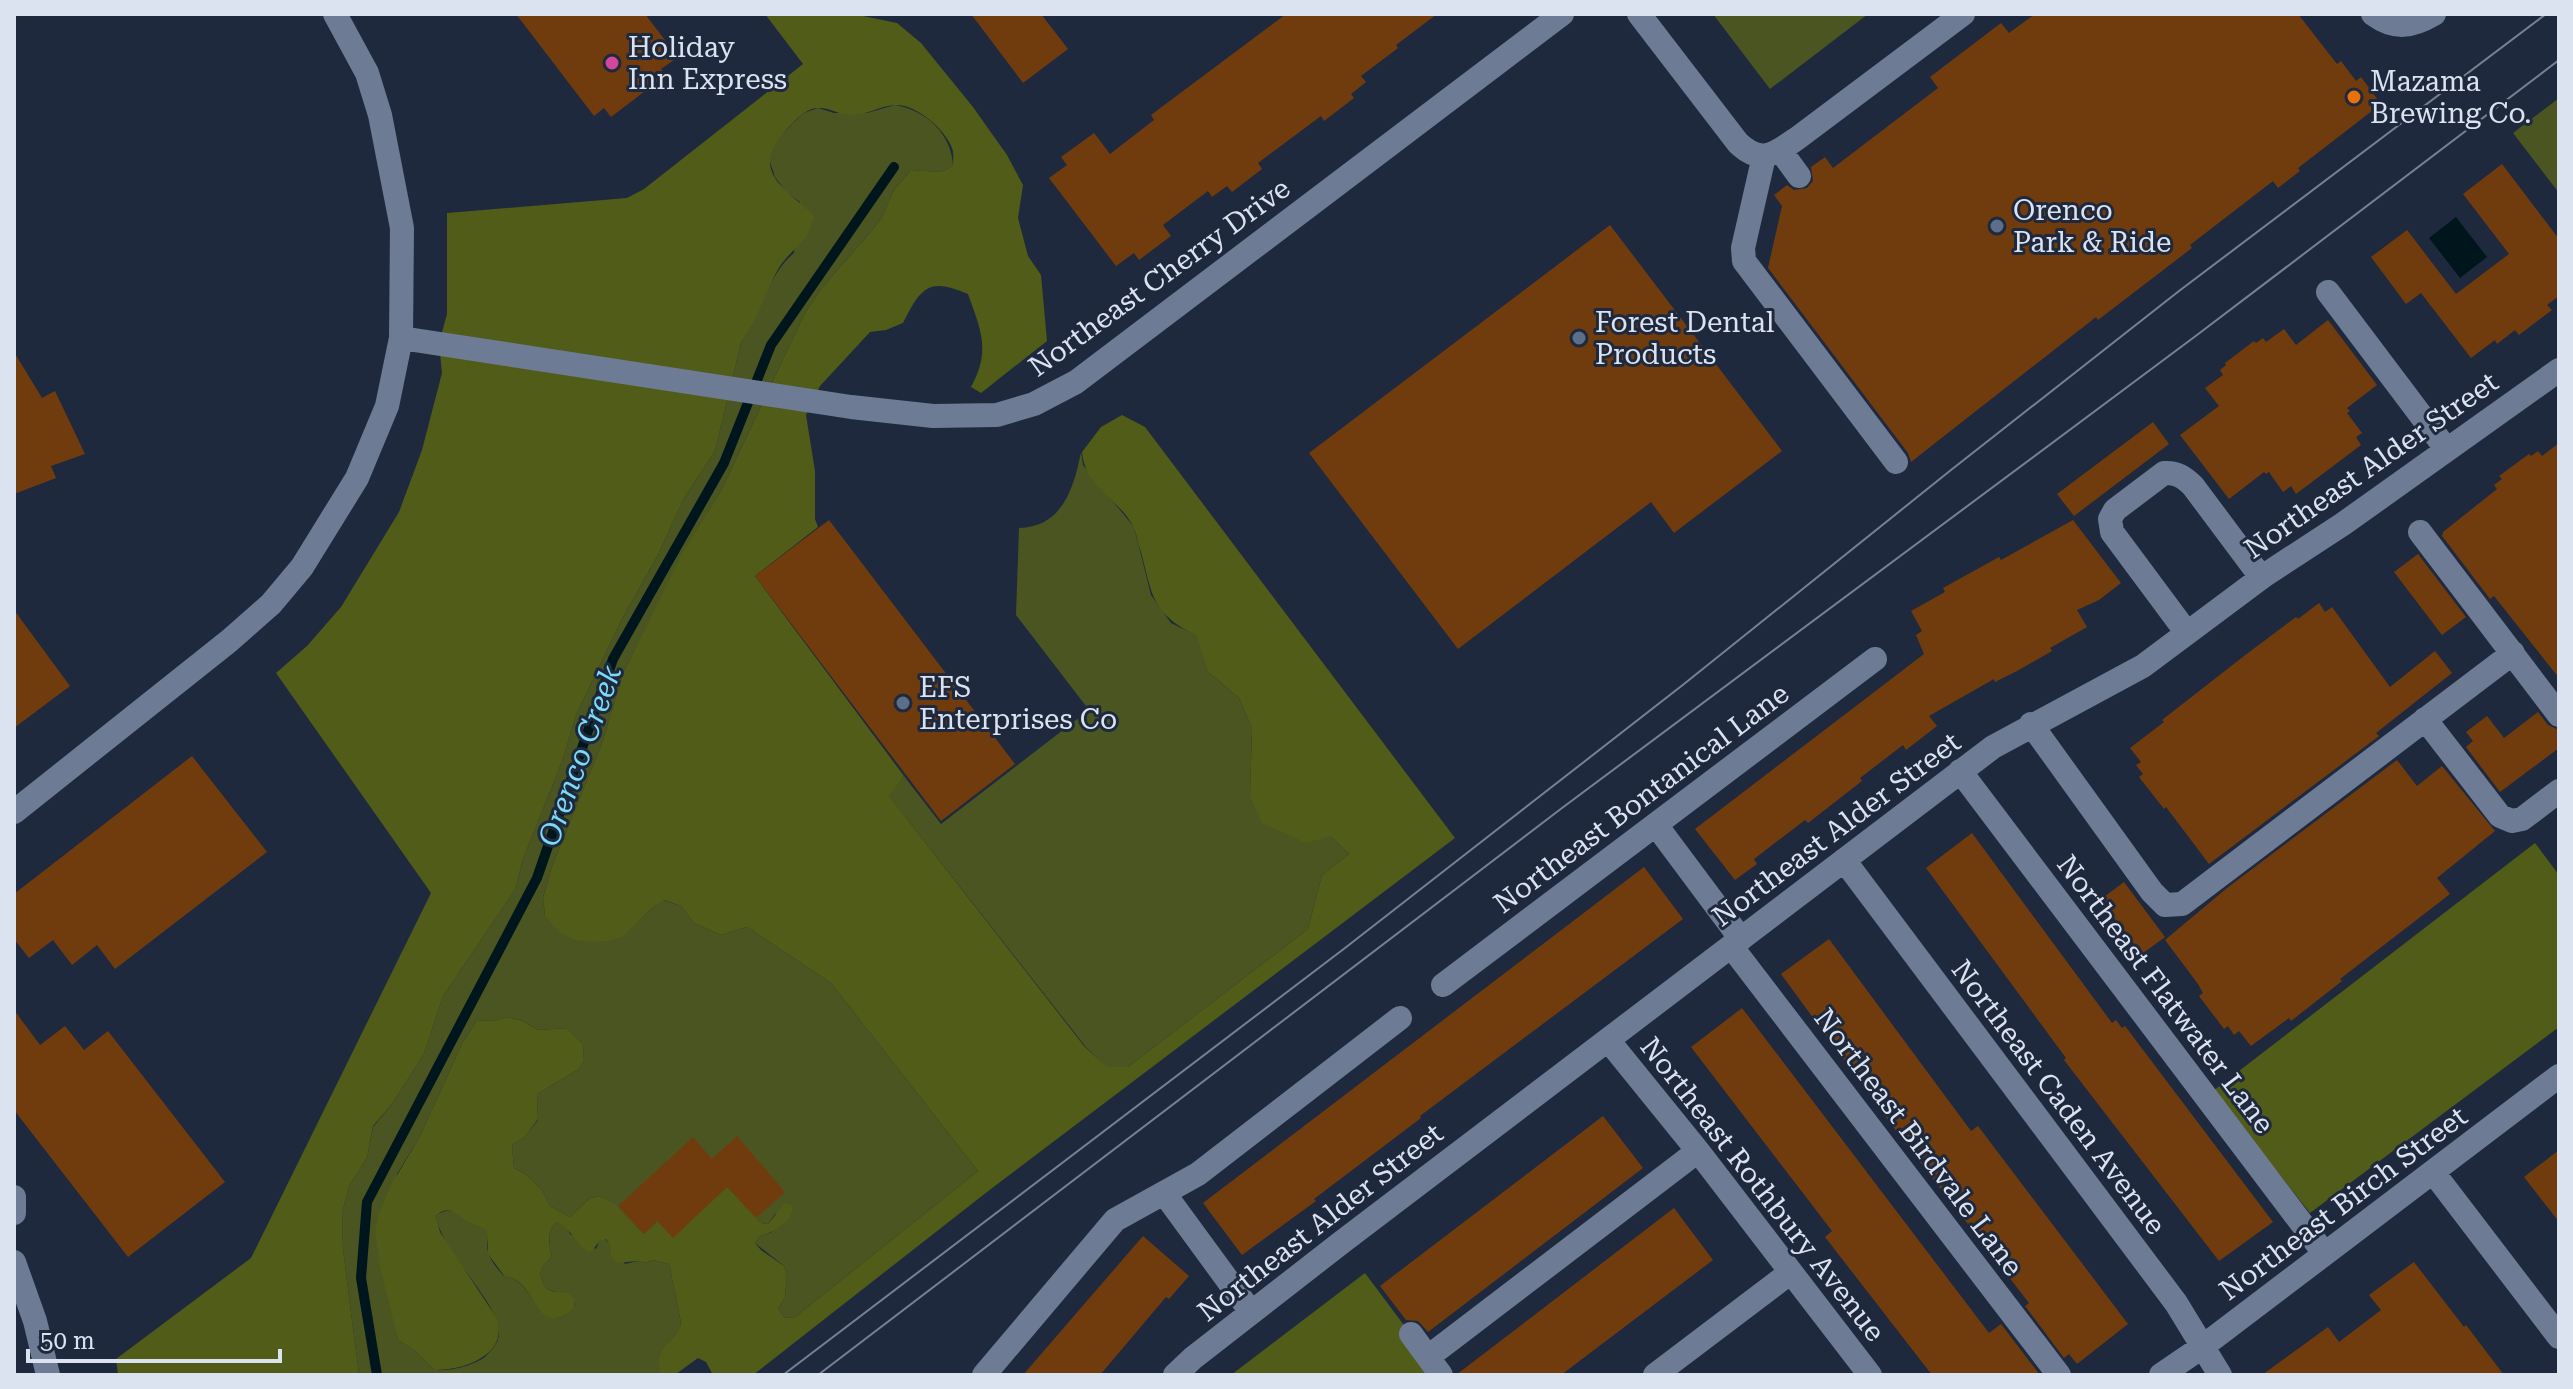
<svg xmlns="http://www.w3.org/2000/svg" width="2573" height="1389" font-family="'Roboto Serif',serif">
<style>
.green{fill:#4b5522}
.forest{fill:#505c17}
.water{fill:#00161d}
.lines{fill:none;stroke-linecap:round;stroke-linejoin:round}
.stream{stroke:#00161d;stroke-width:10}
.building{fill:#713c0d}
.minor{stroke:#6d7b94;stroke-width:24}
.tram{stroke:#778193;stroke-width:2}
.hotel-dot{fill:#d1479c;stroke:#1e293e;stroke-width:3}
.food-dot{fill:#e8710a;stroke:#1e293e;stroke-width:3}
.service-dot{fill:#5c6f8a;stroke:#1e293e;stroke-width:3}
.labels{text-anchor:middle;stroke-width:6;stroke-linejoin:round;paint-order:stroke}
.poi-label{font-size:28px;fill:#dbe3f1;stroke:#1e293e;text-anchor:start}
.street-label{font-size:28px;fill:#dbe3f1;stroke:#1e293e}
.water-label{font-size:30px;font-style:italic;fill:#7bdbf6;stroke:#1e293e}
</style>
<rect width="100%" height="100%" fill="#1e293e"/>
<path class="green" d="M1713,14H1868L1770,89Z
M2559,98V193L2513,133Z
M895,105C926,110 952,134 953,166L941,172L911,170L894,190L882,217L874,228L821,289L805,313L721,491L684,552L624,671L602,743L551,869L543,898L545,916L621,937L652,908L663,900L681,906L694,923L721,935L747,927L831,983L978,1171L795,1317L785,1318L778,1309L785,1297L787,1274L784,1266L755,1243L759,1237L772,1232L776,1213L768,1224L761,1223L756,1218L673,1238L644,1234L616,1206L600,1196L590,1198L570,1217L550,1206L542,1190L527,1175L514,1168L512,1145L525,1137L538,1120L537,1094L579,1069L584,1061L583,1044L567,1028L538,1030L523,1021L507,1017L493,1021L477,1020L462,1044L419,1138L397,1174L390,1303L398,1340L414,1350L434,1370C450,1371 468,1367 482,1359C488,1355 499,1343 499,1334C500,1302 442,1254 436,1216C450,1202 474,1221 488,1230C489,1235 487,1240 487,1245C487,1257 497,1269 505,1277C536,1278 537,1343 574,1308L575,1300L547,1289C537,1275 539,1268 552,1257C549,1244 546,1230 558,1221L566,1225L570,1234L596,1249L599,1242L605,1239L625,1264L638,1261L646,1263L652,1260L669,1264L681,1323L679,1331L662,1350L661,1374L664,1375H359L343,1249L342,1213L350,1184L367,1158L373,1127L392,1104L424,1054L443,996L515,890L523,859L563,759L576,715L621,621L658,555L683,500L715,451L741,343C761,315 767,275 794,253L800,202L786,192L775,177L769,159L773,144L793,123L804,113L818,108L834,113H867Z
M1081,452L1083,465L1134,527L1151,595L1171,623L1198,636L1207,671L1239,698L1252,728L1250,796L1331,836L1349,854L1322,875L1308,929L1128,1067H1106L1085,1046L888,795L904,776L941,824L1089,710L1016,615L1019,528C1063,527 1074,487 1081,452Z"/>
<path class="forest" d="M765,14H853L897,23L921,43L973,107L1007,155L1023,185L1018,218L1028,256L1041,275L1047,341L981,393L971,387C991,350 981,331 968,294C929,277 921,287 903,323L886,330L870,332L820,386L806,415L815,471V519L818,527L755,576L904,776L889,796L1084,1046L1107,1067H1128L1308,929L1322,875L1349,854L1331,836L1306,843L1262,823L1250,796L1252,728L1239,698L1207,671L1197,636C1152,613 1153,598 1141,552C1138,545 1137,535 1134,528C1120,499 1085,488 1082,452L1101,427L1122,415L1145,427L1455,838L987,1192L753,1375H713L706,1362L698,1358L676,1374H661C652,1343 677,1344 681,1323L669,1264L652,1260L646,1263L638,1261L617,1263L611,1256V1248L606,1239L599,1242L590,1253C575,1244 571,1228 557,1222C546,1231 549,1244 552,1257C539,1268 537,1275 547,1289L554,1292L569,1293L575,1300L574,1308C535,1344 537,1277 505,1277L488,1254L487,1230C481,1226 475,1226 469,1222C458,1216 448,1203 436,1216L440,1232L496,1317C511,1354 464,1371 434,1370L414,1350L398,1340L380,1267L375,1231L378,1216L390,1187L419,1138L462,1044L477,1020L493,1021L507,1017L523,1021L538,1030L567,1028L583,1044L584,1061L579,1069L537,1094L538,1119L525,1137L512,1145L514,1168L527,1175L542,1190L550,1206L570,1217L590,1198L600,1196L616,1205L644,1234L658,1222L673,1237L727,1187L761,1223L768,1224L785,1203L793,1206C792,1223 773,1232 759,1237L755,1243L761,1250L784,1266L787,1274L785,1297L778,1309L785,1318L795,1317L978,1171L831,983L747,927L721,935L694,923L681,906L664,900L652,908L622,937L607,941L592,942L575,940L559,932L545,916L543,898L551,869L602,743L624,671L683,552L721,491L805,313L821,289L874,228L882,217L894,190L911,170L941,172L953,166C953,160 954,153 952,148C945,129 916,104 895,105C881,106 868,114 854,115C841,116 829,107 818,108C806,108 795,121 788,128C748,170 783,187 814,215C808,246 788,249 776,273C764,296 757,321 741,343L715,451L683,500L658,555L621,621L576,715L563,759L523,859L515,890L443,996L424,1054L392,1104L373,1126L367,1158L350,1184L342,1213L343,1249L359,1375H118L116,1359L251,1258L431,893L276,673L307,646L341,607L399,512L422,450L442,373L439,343L447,314V213L627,198L644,189L803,64Z
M2535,843L2559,875V1027L2310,1213L2213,1091Z
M1365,1273L1441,1375H1231Z"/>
<path class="water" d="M2456,217L2487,257L2460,278L2429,238Z"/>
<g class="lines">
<path class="stream" d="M377,1375L361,1278L367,1202L537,878L613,659L724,463L771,345L894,167"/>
</g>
<path class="building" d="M516,14H645L678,57L661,69L666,75L611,117L604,108L594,116Z
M971,14H1041L1068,49L1023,83Z
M1286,14H1437L1396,45L1398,48L1361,76L1366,82L1351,94L1354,98L1324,121L1321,116L1258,163L1262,169L1232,192L1227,186L1212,197L1208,191L1163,225L1171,236L1139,260L1134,253L1116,266L1049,178L1067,165L1061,157L1094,133L1110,154L1154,120L1151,115Z
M2035,14H2298L2337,64L2341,61L2356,81L2361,77L2381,104L2298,168L2300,171L2278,188L2273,181L2190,245L2192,248L2098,320L2096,317L1911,462L1908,453L1768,268L1782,206L1774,195L1787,185L1794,190L1807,188L1813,181L1811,167L1825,157L1833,168L1938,88L1930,77L2001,23L2009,33Z
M2502,164L2559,239V296L2547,305L2552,310L2519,335L2515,330L2497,344L2495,340L2471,358L2421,293L2406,304L2371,257L2407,230L2456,294L2509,254L2463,194Z
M1610,225L1782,451L1674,533L1651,502L1458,649L1309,453Z
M2328,320L2377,385L2347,408L2350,411L2347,413L2362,433L2356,437L2361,445L2296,494L2291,486L2283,492L2269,472L2266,474L2264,472L2229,499L2180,435L2219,406L2205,388L2223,375L2220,370L2226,365L2225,363L2254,341L2256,343L2263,338L2266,342L2284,329L2296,345Z
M14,352L42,398L55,391L85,454L51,466L56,478L14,494Z
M2153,422L2169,444L2074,516L2057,494Z
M2559,443V678L2494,596L2490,599L2442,536L2443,532L2497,489L2494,485L2502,479L2499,476L2529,454L2531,456L2538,451L2542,456Z
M829,520L1015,764L941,821L755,576Z
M2073,520L2121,583L2099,600L2077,610L2087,627L2050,648L2052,651L2017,671L1995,682L1994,679L1929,716L1937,726L1906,750L1903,745L1860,778L1862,781L1808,823L1805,820L1754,859L1757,864L1735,880L1695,829L1924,654L1916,635L1922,631L1911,611L1945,592L1943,588L1999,557L2001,560Z
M2418,554L2466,617L2442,635L2394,572Z
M2319,603L2325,612L2332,607L2390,687L2435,651L2452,673L2376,733L2379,736L2209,864L2166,807L2164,809L2139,777L2143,774L2136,765L2141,762L2130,748L2164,722L2162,720L2244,656L2296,617L2298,619Z
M14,610L70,686L14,728Z
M2538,712L2548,725L2559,730V748L2500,792L2466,747L2473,741L2466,732L2487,716L2504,738Z
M192,756L267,852L115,969L97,945L72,965L53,940L29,958L14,939V894Z
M2397,760L2417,786L2442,766L2495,831L2437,878L2450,894L2340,979L2342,981L2291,1021L2289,1018L2251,1046L2239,1031L2234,1035L2228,1026L2224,1029L2199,996L2203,993L2198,984L2165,940L2227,888Z
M1972,833L2112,1023L2116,1020L2122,1028L2125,1026L2273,1222L2219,1261L2064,1060L2066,1058L1926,868Z
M1644,867L1683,919L1420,1116L1421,1118L1314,1199L1316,1201L1242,1255L1203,1203Z
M2124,882L2165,937L2142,954L2100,900Z
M1829,939L1971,1131L1978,1126L2128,1324L2077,1364L2069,1354L2064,1358L2025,1306L2029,1303L1899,1135L1781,974Z
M1742,1008L1989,1333L2001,1324L2040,1375H1932L1825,1237L1832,1231L1691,1047Z
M14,1010L40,1045L65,1026L84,1050L108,1031L225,1182L128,1257L14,1110Z
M1603,1116L1643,1168L1428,1332L1418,1321L1406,1320L1380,1286Z
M737,1136L785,1192L756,1218L727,1187L673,1238L657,1221L644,1234L618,1206L693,1137L712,1159Z
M2559,1150V1222L2524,1177Z
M1674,1208L1713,1260L1561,1375H1456Z
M1143,1236L1189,1276L1169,1299L1166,1297L1100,1375H1023Z
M2414,1262L2464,1327L2466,1325L2504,1375H2262L2328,1327L2339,1342L2381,1310L2369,1295Z"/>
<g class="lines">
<path class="minor" d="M1639,14L1738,143C1762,166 1776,153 1799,137L1963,14
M2373,14C2395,30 2412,27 2434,14
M1780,150L1799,176
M1764,156L1743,248L1744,261L1896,462
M2328,292L2447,450
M401,338L851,407L933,416L997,415L1034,404L1076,382L1562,14
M2420,532L2559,715
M2187,633L2112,532L2110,519L2115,510L2164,473C2176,472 2184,477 2193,486L2261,577
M2425,719L2500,816L2512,821L2522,819L2559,791
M2031,724L2152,892L2165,905L2182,904L2513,653
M1960,771L2324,1253
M14,812L229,641L271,604L302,567L357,478L387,406L401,338L402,228L380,115L367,73L335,14
M1656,825L1741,939
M1844,860L2176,1303L2220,1375
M1731,946L2059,1375
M1443,985L1875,659
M1608,1040L1698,1151L1870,1375
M2433,1172L2559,1337
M1164,1193L1251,1312
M14,1197V1213
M14,1262L35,1321L48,1375
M1411,1334L1441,1375
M1428,1357L1698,1151
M984,1375L1115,1220L1198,1174L1400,1018
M1175,1375L1193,1358L1342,1242L1993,747L2143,666L2265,575L2343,524L2559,370
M1655,1375L1791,1272
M2161,1375L2202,1347L2559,1076"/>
<path class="tram" d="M783,1375L1345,948L1684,684L1951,470L2179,291L2546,14
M818,1375L1562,808L2197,335L2559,60"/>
</g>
<circle class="hotel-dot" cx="612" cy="63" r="8"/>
<circle class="food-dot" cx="2354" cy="97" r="8"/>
<g class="service-dot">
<circle cx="1997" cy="226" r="8"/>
<circle cx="1579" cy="338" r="8"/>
<circle cx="903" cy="703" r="8"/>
</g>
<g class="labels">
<g class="poi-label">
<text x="628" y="57">Holiday<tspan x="628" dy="32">Inn Express</tspan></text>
<text x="2370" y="91">Mazama<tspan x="2370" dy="32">Brewing Co.</tspan></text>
<text x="2013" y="220">Orenco<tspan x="2013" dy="32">Park &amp; Ride</tspan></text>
<text x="1595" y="332">Forest Dental<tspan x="1595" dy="32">Products</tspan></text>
<text x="919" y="697">EFS<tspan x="919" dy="32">Enterprises Co</tspan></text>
</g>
<g class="street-label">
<text transform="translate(1159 277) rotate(-36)" y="10">Northeast Cherry Drive</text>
<text transform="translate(2371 465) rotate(-35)" y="10">Northeast Alder Street</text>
<text transform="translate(1641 798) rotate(-37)" y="10">Northeast Bontanical Lane</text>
<text transform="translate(1836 829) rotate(-37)" y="10">Northeast Alder Street</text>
<text transform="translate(2166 994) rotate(53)" y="10">Northeast Flatwater Lane</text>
<text transform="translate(2059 1097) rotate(53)" y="10">Northeast Caden Avenue</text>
<text transform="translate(1919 1142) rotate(53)" y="10">Northeast Birdvale Lane</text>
<text transform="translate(1763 1189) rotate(52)" y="10">Northeast Rothbury Avenue</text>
<text transform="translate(2343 1203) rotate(-37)" y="10">Northeast Birch Street</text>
<text transform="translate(1320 1222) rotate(-38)" y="10">Northeast Alder Street</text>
</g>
<g class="water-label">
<text transform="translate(580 756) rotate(-70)" y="10">Orenco Creek</text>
</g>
</g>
<rect width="2573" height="1389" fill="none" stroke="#dbe3f1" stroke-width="32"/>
<path d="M28 1349v12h252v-12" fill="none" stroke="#dbe3f1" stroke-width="4"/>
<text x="40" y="1349" font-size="24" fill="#dbe3f1" stroke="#1e293e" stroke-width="6" paint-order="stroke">50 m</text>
</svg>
